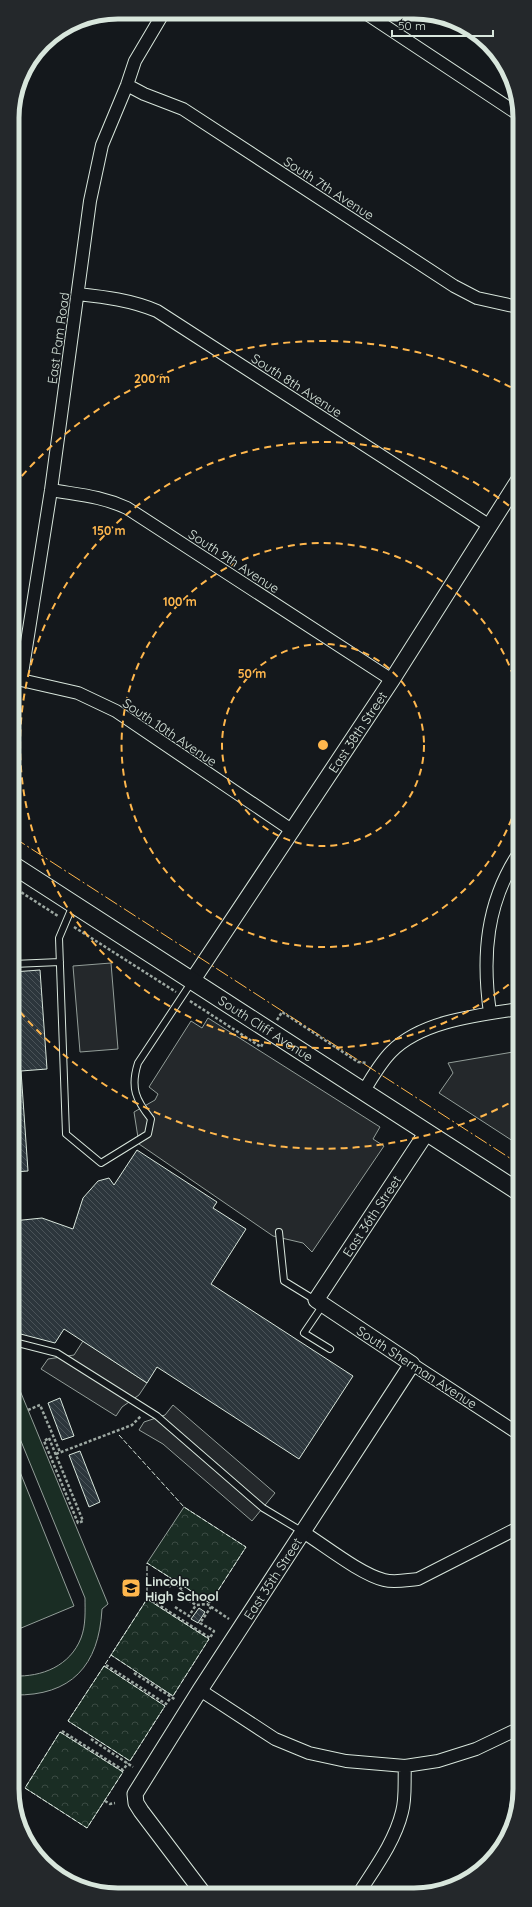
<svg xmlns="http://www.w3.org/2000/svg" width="532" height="1907" font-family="Quicksand,sans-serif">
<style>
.grass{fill:#1a2d24;stroke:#939e99}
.forest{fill:url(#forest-crowns);stroke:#939e99}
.parking{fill:#24282b;stroke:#939e99}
.building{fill:url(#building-back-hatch);stroke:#d8e6dc}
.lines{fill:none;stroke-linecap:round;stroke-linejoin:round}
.service-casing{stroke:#d8e6dc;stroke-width:8}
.minor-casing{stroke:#d8e6dc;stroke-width:14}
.tertiary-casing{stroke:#d8e6dc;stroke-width:17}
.secondary-casing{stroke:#d8e6dc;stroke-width:19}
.path{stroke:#9da8a2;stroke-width:2.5;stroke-dasharray:3 2;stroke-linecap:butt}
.service{stroke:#14181c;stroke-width:6}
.minor{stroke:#14181c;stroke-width:12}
.tertiary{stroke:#14181c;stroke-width:15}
.secondary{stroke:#14181c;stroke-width:17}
.fence{stroke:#d8e6dc;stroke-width:1;stroke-dasharray:5 2;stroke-linecap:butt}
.power{stroke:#ffb74d;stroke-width:1;stroke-dasharray:14 3 2 3;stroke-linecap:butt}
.ring{fill:none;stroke:#ffb74d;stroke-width:2;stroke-dasharray:7 5}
.labels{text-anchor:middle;stroke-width:3;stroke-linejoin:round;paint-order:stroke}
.street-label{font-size:13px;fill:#d8e6dc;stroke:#14181c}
.poi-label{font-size:13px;font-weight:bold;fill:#d8e6dc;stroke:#14181c;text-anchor:start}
.rim{fill:none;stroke:#d8e6dc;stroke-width:5}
.centre{fill:#ffb74d;stroke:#14181c;stroke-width:2}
.ring-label{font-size:12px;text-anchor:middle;font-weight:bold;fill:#ffb74d;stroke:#14181c;stroke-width:3;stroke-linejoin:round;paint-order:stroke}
</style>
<defs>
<pattern id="forest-crowns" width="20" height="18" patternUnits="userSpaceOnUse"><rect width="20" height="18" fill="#1a2d24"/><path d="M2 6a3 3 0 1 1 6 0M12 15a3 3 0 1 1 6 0" fill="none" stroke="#3b4b43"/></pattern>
<pattern id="building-back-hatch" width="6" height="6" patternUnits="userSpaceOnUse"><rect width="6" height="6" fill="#2c363c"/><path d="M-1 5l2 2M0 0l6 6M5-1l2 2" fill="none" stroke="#4a5358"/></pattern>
</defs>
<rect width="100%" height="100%" fill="#14181c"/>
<path class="grass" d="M14,1376L108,1604L102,1609C99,1666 71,1696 14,1695V1676C42,1677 70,1666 81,1638C86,1625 85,1611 85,1598L14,1424Z
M14,1457L74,1606L14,1631Z"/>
<path class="forest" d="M184,1507L246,1547L210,1603L147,1563Z
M147,1599L209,1639L173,1696L111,1655Z
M104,1666L165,1706L130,1761L68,1721Z
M60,1732L123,1772L87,1828L25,1788Z"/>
<path class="parking" d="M111,963L118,1049L80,1052L73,966Z
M208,1018L380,1127L373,1139L384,1146L312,1252L303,1243L273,1236L139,1144L134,1112L155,1100L158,1094L149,1087L191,1021L202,1028Z
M519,1051V1145L439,1093L453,1073L448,1063Z
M83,1341L147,1383L139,1395L122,1407L116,1416L41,1369L48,1359L74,1355Z
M173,1405L275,1493L252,1521L163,1444L139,1430L144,1422L165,1415Z"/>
<path class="building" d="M40,970L47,1069L21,1071L28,1171L13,1172V972Z
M137,1150L217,1202L213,1208L246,1229L211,1284L353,1376L299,1459L157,1367L147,1383L64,1329L55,1343L13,1332V1221L42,1218L73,1229L83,1198L98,1181L109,1178L114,1185Z
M60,1398L74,1436L62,1440L48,1403Z
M80,1451L100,1502L89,1507L69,1455Z
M199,1608L205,1612L198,1623L191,1619Z"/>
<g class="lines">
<defs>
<path id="service" d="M73,905L59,938L66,1134L101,1163L148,1134L151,1119C136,1100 130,1088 138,1063L191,983
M13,964L60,962
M279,1232L284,1281L315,1300
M323,1305L304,1333L330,1349
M14,1342L57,1353L157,1416L263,1508L303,1532"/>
<path id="minor" d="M164,12L135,61L127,85L102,145L90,201L51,490L21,680L78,693L116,711L293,831
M367,14L518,114
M127,85L144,94L183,109L454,286L477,298L518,307
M78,294C105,297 131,300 157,311L490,526
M51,490C80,495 101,496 127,508L392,680
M490,1013C482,956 486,903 519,853
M363,1092C372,1078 380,1063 391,1052C421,1021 478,1015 519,1009
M412,1364L519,1434
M303,1532C324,1545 360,1574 384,1580C395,1583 406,1580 418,1579L520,1527
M200,1690L275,1739L309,1753L346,1761L405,1766L438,1761L476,1749L520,1728
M359,1893C375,1868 395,1841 402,1812C406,1798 404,1781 405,1766"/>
<g id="tertiary">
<path id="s1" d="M192,981L392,680L518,481"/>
<path id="s2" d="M203,1893L141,1811L136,1803L135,1794L200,1690L412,1364L316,1300L427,1132"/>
</g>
<g id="secondary">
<path id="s3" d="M13,865L519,1192"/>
</g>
</defs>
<use href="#service" class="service-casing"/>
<use href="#minor" class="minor-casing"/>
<use href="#tertiary" class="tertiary-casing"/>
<use href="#secondary" class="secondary-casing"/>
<path class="path" d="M13,887L58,916
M74,927L176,992
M190,1001L261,1047L263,1043
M277,1020L282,1012L358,1062L367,1063
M28,1410L40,1405L60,1452
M49,1438L83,1521L78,1523L44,1441Z
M56,1454L132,1425L141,1416
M169,1587L172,1582L183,1590L180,1595L196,1605L207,1604L229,1619
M148,1598L210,1638L214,1631L200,1623L211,1607
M175,1607L189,1616L196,1605
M106,1665L166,1704L171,1697
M134,1673L176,1700
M62,1731L123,1770L128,1763
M91,1739L133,1767
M105,1801L110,1804L115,1803"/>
<use href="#service" class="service"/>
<use href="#minor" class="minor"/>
<use href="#tertiary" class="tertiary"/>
<use href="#secondary" class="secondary"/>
<path class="fence" d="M119,1435L184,1507L246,1547L210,1603L147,1563V1599L111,1655L173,1696L209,1639L147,1599
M104,1666L68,1721L130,1761L165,1706L104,1666L111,1655
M60,1732L123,1772L87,1828L25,1788Z"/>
<path class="power" d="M13,837L519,1164"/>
</g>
<g class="ring">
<circle cx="323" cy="745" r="101"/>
<path d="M519 796A202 202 0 1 1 519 694"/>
<path d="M518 977A303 303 0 1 1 518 513"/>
<path d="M519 1098A404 404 0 0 1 14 1005M14 485A404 404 0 0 1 516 390"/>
</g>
<defs>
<symbol id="school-square" viewBox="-11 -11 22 22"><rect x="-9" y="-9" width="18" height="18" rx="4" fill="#ffb74d" stroke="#14181c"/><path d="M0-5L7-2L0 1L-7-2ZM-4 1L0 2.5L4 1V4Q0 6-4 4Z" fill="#111"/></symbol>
</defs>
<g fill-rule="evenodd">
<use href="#school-square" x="120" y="1577" width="22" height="22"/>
</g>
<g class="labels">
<g class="street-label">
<text transform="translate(329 188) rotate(33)" y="5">South 7th Avenue</text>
<text transform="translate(58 338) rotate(-82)" y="5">East Pam Road</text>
<text transform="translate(297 385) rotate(33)" y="5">South 8th Avenue</text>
<text transform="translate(234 561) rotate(33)" y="5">South 9th Avenue</text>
<text transform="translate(170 732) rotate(34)" y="5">South 10th Avenue</text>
<text dy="5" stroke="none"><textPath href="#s1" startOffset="299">East 38th Street</textPath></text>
<text dy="5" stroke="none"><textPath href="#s3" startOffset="301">South Cliff Avenue</textPath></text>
<text dy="5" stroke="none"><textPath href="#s2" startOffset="849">East 36th Street</textPath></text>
<text transform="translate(417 1367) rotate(33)" y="5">South Sherman Avenue</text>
<text dy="5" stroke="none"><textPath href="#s2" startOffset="377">East 35th Street</textPath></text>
</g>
<g class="poi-label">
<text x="145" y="1586">Lincoln<tspan x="145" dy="15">High School</tspan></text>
</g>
</g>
<path d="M0 0H532V1907H0ZM118 19H414A99 99 0 0 1 513 118V1789A99 99 0 0 1 414 1888H118A99 99 0 0 1 19 1789V118A99 99 0 0 1 118 19Z" fill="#24282b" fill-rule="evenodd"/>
<path class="rim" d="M118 19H414A99 99 0 0 1 513 118V1789A99 99 0 0 1 414 1888H118A99 99 0 0 1 19 1789V118A99 99 0 0 1 118 19Z"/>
<circle cx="323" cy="745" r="6" class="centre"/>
<g class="ring-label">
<text x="152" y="383">200 m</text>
<text x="109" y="535">150 m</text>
<text x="180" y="606">100 m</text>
<text x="252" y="678">50 m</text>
</g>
<path d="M392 30v6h101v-6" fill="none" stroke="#d8e6dc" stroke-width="2"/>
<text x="398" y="30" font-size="12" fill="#d8e6dc" stroke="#14181c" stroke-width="3" paint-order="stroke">50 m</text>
</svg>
